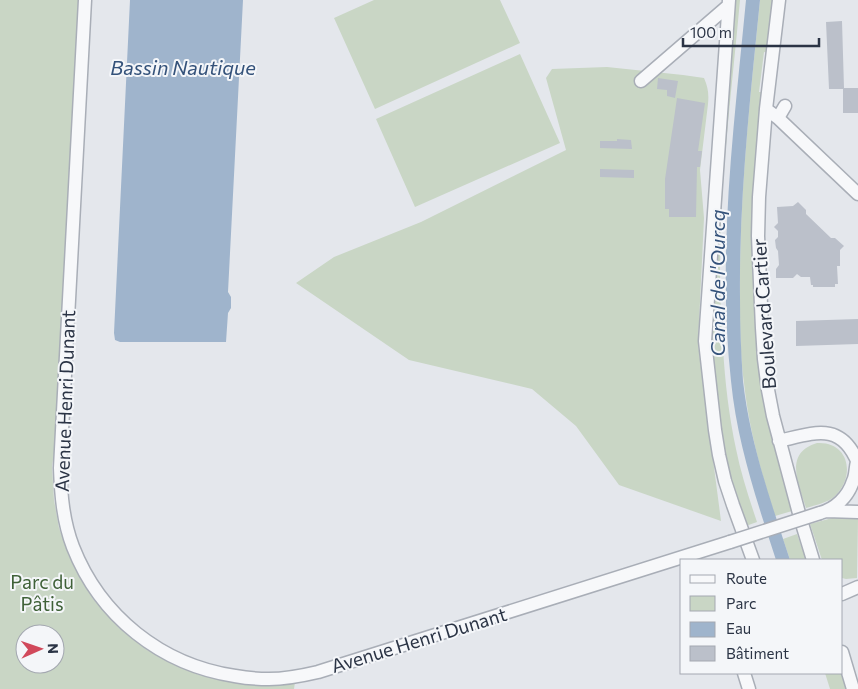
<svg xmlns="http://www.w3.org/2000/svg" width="858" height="689" font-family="Commissioner,sans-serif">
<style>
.green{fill:#c9d6c5;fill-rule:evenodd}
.water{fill:#9fb4cc}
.building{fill:#bbc0ca}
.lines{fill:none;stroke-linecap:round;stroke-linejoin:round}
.minor-casing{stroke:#a9aeb7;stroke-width:15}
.minor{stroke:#f7f8fa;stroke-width:12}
.minor-bridge-casing{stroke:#a9aeb7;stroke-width:15;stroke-linecap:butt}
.minor-bridge{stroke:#f7f8fa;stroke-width:12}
.labels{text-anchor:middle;stroke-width:4;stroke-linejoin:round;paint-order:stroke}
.street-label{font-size:19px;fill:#2b3445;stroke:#f4f6f9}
.park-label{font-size:19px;fill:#3f6138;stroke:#f4f6f9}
.water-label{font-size:20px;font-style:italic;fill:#34527a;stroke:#f4f6f9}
</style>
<rect width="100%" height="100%" fill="#e4e7ec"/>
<path class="green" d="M0,0H79L56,440L52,466L54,500L59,528L69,556L93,599L119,628L147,650L199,675L261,685L295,682L294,689H0ZM25,634H55V664H25Z
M374,0H500L520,43L375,109L334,18Z
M733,0H740C732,89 720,179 720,268C720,295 721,321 723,348C725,382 729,416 736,449C741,474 749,498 757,522L743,527L726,475L710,332Z
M760,0H774L768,53L764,52L759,92H763L759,128L772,436L792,511L775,516C761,473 749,429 744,383C740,354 740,325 740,296C739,197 750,99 760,0Z
M520,54L560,143L415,207L376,119Z
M607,67L683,75L704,78C708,87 709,94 708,104L700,170L704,218L698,344L721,521L619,485L576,426L532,389L409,360L296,283L334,257L421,222L566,150L546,78L552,69Z
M817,443C849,441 856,476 835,496C827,503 816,505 806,508C799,485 783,453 817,443Z
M836,517L858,519L857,578L846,579L842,578V560H822L810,524Z
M797,534L806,560H790L783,539Z
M825,673H842L848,689H830Z"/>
<path class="water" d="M130,0H243L228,292L231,297V308L228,313L226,342H120L115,340L114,333Z
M746,0H760C750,99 739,198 740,298C740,326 741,354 743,381C750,443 771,502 790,560H776C757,501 737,443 731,381C717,254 734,126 746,0Z"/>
<path class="building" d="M842,21L844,88H858V113H843V89H829L826,22Z
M658,78L678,81L675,98L667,96V90L657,89Z
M677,98L705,103L698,151H702L700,167H697L696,217H669V209H665V179Z
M617,139L631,140L632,149L600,148V141H617Z
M600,169L634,170V178L600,177Z
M798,202L806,210V214L831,238H835L844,246L840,250V266H837L838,284H835V287H813V285H811L810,277H801L797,274L793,278H776V269L779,265L778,251L776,248L775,240L778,237V231L774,227L778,223L777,207L793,206Z
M858,319V344L796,346V321Z"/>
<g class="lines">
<defs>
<path id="minor" d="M85,0L60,468C61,495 63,521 73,547C100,616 161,665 235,676C246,678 257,679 269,679C285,679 301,676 318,672L730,542
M729,0L705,341L715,430L719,455L725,481L733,505L753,560
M779,0L766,109L759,197L758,236L762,328L764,359L768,390L773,416L800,517L813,560
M641,81L728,6
M766,109L778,118L858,194
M778,118L785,106
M779,441C814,433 841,421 858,463
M827,511L858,512
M820,513C835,509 848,497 853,481C856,475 855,469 857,462
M842,594L858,587
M842,652L853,689
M744,673L749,689"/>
</defs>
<use href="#minor" class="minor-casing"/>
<use href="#minor" class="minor"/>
<defs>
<path id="minor-bridge" d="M730,542L820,513"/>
</defs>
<use href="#minor-bridge" class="minor-bridge-casing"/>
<use href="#minor-bridge" class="minor-bridge"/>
</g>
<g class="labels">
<g class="street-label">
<text transform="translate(764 314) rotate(-94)" y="7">Boulevard Cartier</text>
<text transform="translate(65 401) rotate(-88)" y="7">Avenue Henri Dunant</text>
<text transform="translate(419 640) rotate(-17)" y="7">Avenue Henri Dunant</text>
</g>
<g class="park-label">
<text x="42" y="589">Parc du<tspan x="42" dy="22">Pâtis</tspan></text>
</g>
<g class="water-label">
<text x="183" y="75">Bassin Nautique</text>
<text transform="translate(718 283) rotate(-90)" y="7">Canal de l'Ourcq</text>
</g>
</g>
<rect x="680" y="559" width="162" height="115" fill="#f4f6f9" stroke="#a4a8b1"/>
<rect x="690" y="575" width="25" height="8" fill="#f7f8fa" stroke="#a4a8b1"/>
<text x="726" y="584" font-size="15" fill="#2b3445">Route</text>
<rect x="690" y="596" width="25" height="15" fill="#c9d6c5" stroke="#a4a8b1"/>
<text x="726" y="609" font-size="15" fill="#2b3445">Parc</text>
<rect x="690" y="622" width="25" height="15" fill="#9fb4cc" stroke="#a4a8b1"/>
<text x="726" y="634" font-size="15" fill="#2b3445">Eau</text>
<rect x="690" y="646" width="25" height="15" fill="#bbc0ca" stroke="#a4a8b1"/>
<text x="726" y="659" font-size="15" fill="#2b3445">Bâtiment</text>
<g transform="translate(40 649) rotate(88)"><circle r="24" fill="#f4f6f9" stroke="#a4a8b1"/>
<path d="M0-4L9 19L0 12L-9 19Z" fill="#d1495b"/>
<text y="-8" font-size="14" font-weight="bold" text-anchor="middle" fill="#2b3445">N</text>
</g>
<path d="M683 38v8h136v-8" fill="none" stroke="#2b3445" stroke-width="2.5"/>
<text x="690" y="38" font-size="15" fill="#2b3445" stroke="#f4f6f9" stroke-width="4" paint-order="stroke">100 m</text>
</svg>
